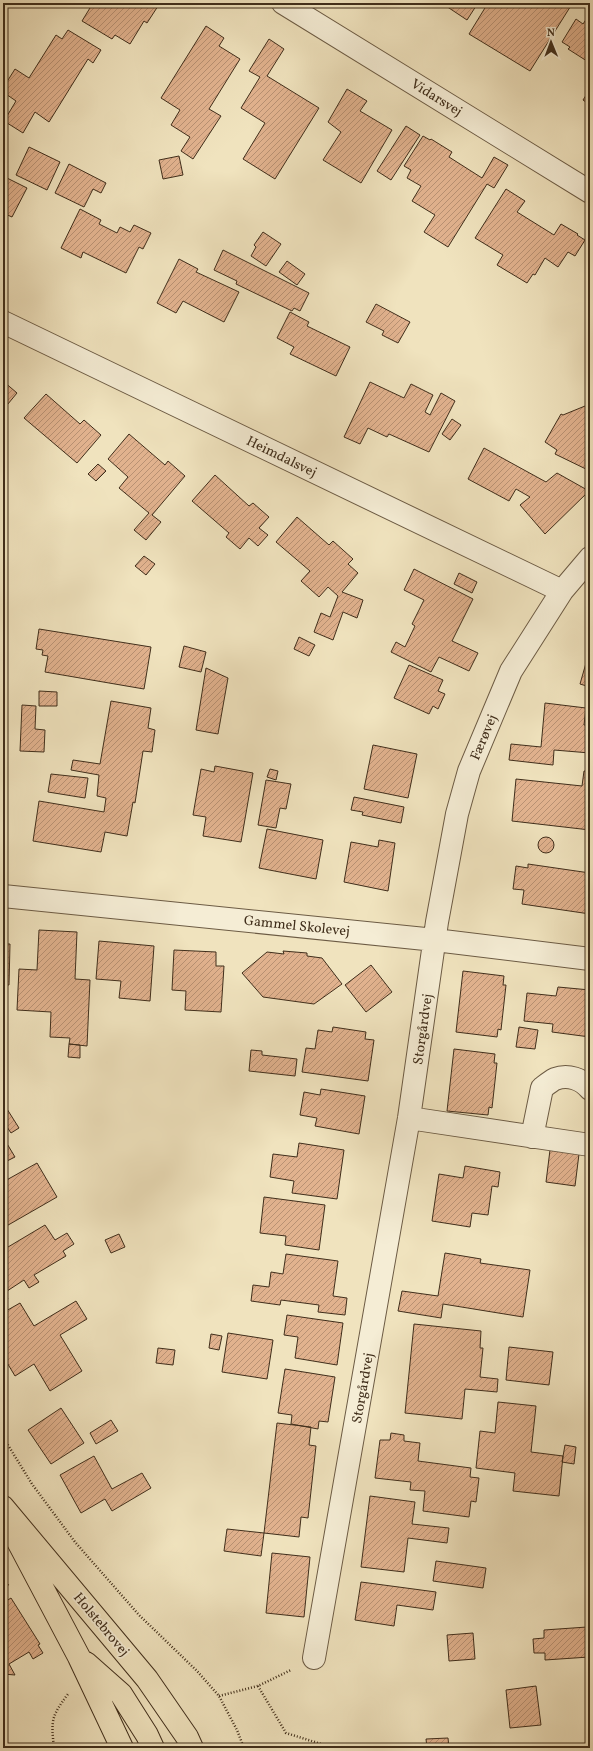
<svg xmlns="http://www.w3.org/2000/svg" width="593" height="1751" font-family="Vollkorn,serif">
<style>
.building{fill:url(#building-hatch);stroke:#402e1b}
.lines{fill:none;stroke-linecap:round;stroke-linejoin:round}
.minor-casing{stroke:#6c5b44;stroke-width:24}
.major-casing{stroke:#402e1b;stroke-width:24}
.path{stroke:#402e1b;stroke-width:2.5;stroke-dasharray:1 2;stroke-linecap:butt}
.minor{stroke:#f5edd5;stroke-width:22}
.major{stroke:#f0e3be;stroke-width:22}
.labels{text-anchor:middle;stroke-width:3.5;stroke-linejoin:round;paint-order:stroke}
.street-label{font-size:14px;fill:#402e1b;stroke:#f5edd5}
</style>
<defs>
<pattern id="building-hatch" width="6" height="6" patternUnits="userSpaceOnUse"><rect width="6" height="6" fill="#e1b28e"/><path d="M-1 1l2-2M0 6l6-6M5 7l2-2" fill="none" stroke="#b89173"/></pattern>
</defs>
<rect width="100%" height="100%" fill="#f0e3be"/>
<filter id="stains"><feTurbulence type="fractalNoise" baseFrequency=".005" numOctaves="4"/><feColorMatrix values="0 0 0 0 .2 0 0 0 0 .09 0 0 0 0 .02 0 0 0 .5 -.17"/></filter>
<radialGradient id="worn" r=".72"><stop offset=".6" stop-color="#630" stop-opacity="0"/><stop offset="1" stop-color="#630" stop-opacity=".3"/></radialGradient>
<path class="building" d="M93,3H160L147,23L144,21L130,44L115,35L112,39L82,21Z
M448,3H478L467,20L446,6Z
M488,3H517L521,6L523,3H569L572,4L530,71L469,34Z
M587,18L590,20V63L568,49L570,47L562,42L576,19L583,24Z
M206,26L224,38L219,46L240,59L209,109L221,116L193,159L181,151L190,137L171,125L180,110L161,98Z
M68,30L101,50L93,63L88,59L49,122L35,112L23,133L4,121L16,101L3,92V88L15,69L29,78L56,35L62,39Z
M269,39L284,49L267,76L319,108L275,179L243,159L265,123L241,108L260,77L249,71Z
M347,89L367,101L360,111L392,130L361,183L323,160L341,132L328,122Z
M590,89V105L583,100Z
M406,126L420,135L391,180L377,171Z
M423,136L430,140L431,139L452,152L449,157L482,178L494,157L508,165L494,188L487,184L448,247L424,232L435,215L412,201L421,186L407,178L411,170L404,166Z
M29,147L60,162L47,190L16,175Z
M179,156L183,175L163,179L159,160Z
M69,164L106,183L101,193L93,189L84,207L55,193Z
M3,176L27,188L12,217L3,213Z
M506,189L525,201L517,212L554,235L561,224L578,234L577,235L585,240L575,256L568,252L558,267L545,258L535,275L533,274L527,283L497,265L503,255L475,238Z
M80,209L101,220L99,224L117,233L120,227L130,232L134,225L151,233L143,249L139,247L126,273L83,252L81,258L61,248Z
M263,232L281,244L266,266L251,256L256,247L254,245Z
M223,250L309,293L300,311L294,308L292,311L236,284L237,281L214,270Z
M179,259L198,269L196,272L239,292L224,322L183,301L176,313L157,303Z
M287,261L305,274L297,285L279,272Z
M376,304L410,322L398,343L382,335L384,331L366,322Z
M290,312L309,322L307,326L350,347L336,376L290,354L294,347L277,338Z
M3,381L17,393L3,410Z
M370,382L404,398L411,384L433,395L425,412L430,415L441,393L455,401L429,452L389,434L387,437L368,428L360,444L344,437Z
M46,394L80,424L84,420L101,435L77,463L24,418Z
M585,406L590,409V471L555,454L557,450L545,442L561,414L563,415Z
M452,419L461,425L450,440L442,434Z
M129,434L165,465L168,461L185,476L152,515L161,522L146,540L134,530L149,513L119,488L128,477L108,459Z
M484,448L546,482L557,473L589,491L545,534L520,505L530,497L516,489L509,501L468,479Z
M98,464L106,471L96,481L88,474Z
M215,475L249,506L253,503L269,517L259,528L268,535L258,546L249,538L240,549L226,537L229,533L192,501Z
M297,517L329,545L333,541L353,559L348,564L358,573L342,592L363,600L357,618L343,612L333,640L314,632L321,613L330,617L338,596L328,587L319,597L301,581L310,571L276,542Z
M144,556L155,564L146,575L135,566Z
M414,569L473,599L452,641L478,653L469,671L439,657L431,672L391,652L396,642L405,647L415,626L412,624L424,600L404,590Z
M459,573L477,582L472,593L454,584Z
M39,629L151,647L144,689L45,672L48,656L42,655L43,650L36,649Z
M299,637L315,645L309,656L294,649Z
M184,646L206,652L201,672L179,667Z
M590,649V687L580,684Z
M409,665L443,680L438,691L445,694L438,709L433,706L429,714L394,698Z
M206,668L228,678L218,734L196,730Z
M39,691L57,692V706H39Z
M111,701L151,708L148,728L155,730L152,752L143,751L135,803L133,802L127,836L105,832L101,852L33,841L39,801L104,812L106,798L97,796L99,775L71,770L73,760L100,764Z
M545,703L586,708L584,725H590V753L554,750L553,765L509,760L511,744L541,747Z
M22,705L36,706L35,729L45,730L44,752L20,751Z
M373,745L417,754L408,798L364,789Z
M215,766L253,773L241,842L203,836L206,817L193,815L201,769L214,772Z
M270,769L278,771L276,780L267,777Z
M584,771H590V830L512,821L516,779L582,786Z
M51,774L88,778L85,798L48,792Z
M266,780L291,784L286,809L280,808L276,828L258,825Z
M354,797L404,807L401,823L362,815L363,812L351,810Z
M267,829L323,840L316,879L259,868Z
M538 845a8 8 0 1 1 16 0a8 8 0 1 1-16 0Z
M379,840L395,843L388,891L344,882L351,842L378,847Z
M528,864L590,873V914L522,904L524,890L513,889L516,866L528,868Z
M39,930L77,932L75,979L90,980L87,1046L69,1044L70,1038L50,1037L51,1012L17,1010L19,969L37,970Z
M99,941L154,946L150,1001L119,998L121,981L96,979Z
M3,944H10L9,985H3Z
M174,950L216,952V966H224L221,1012L185,1010L186,991L172,990Z
M283,951L307,953V956L322,958L342,984L314,1004L263,997L242,973L267,952L284,954Z
M371,965L392,992L366,1012L345,985Z
M463,971L504,976L503,985H506L501,1030L498,1029L497,1037L456,1032Z
M558,987L590,990V1037L552,1032L553,1024L524,1021L527,993L556,996Z
M333,1027L366,1032L365,1039L374,1040L368,1081L302,1072L306,1048L315,1049L318,1030L332,1032Z
M519,1027L538,1030L535,1049L516,1047Z
M69,1044L80,1045V1058L68,1057Z
M454,1049L495,1054L494,1063H497L492,1108L489,1107L488,1115L447,1111Z
M251,1050L262,1051V1055L297,1059L295,1076L249,1071Z
M321,1089L365,1096L359,1134L315,1126L317,1118L300,1115L304,1092L320,1095Z
M7,1109L19,1128L11,1133L3,1121V1112Z
M3,1137L15,1157L3,1163Z
M299,1143L344,1150L337,1199L292,1193L294,1181L270,1177L273,1154L297,1157Z
M550,1150L579,1154L575,1186L546,1182Z
M37,1163L57,1197L3,1228V1182Z
M465,1166L500,1172L498,1187L492,1186L488,1215L472,1213L470,1227L432,1221L439,1174L463,1178Z
M264,1197L325,1205L319,1250L285,1245L286,1236L260,1233Z
M45,1225L55,1240L67,1233L74,1244L63,1251L66,1256L34,1275L39,1282L29,1288L24,1280L4,1293L8,1299L3,1303V1250Z
M119,1234L125,1247L111,1253L105,1240Z
M445,1253L481,1259L480,1263L530,1270L523,1317L443,1304L441,1318L398,1311L402,1291L438,1296Z
M286,1254L338,1261L333,1296L347,1298L345,1315L318,1312L319,1305L281,1300L280,1305L251,1301L253,1285L269,1287L271,1272L283,1274Z
M76,1301L87,1319L60,1335L82,1371L50,1391L34,1364L15,1376L3,1356V1306L6,1311L20,1303L34,1326Z
M287,1315L343,1323L337,1365L295,1358L298,1337L284,1335Z
M414,1324L481,1331L480,1348H483L480,1377L498,1379L497,1392L465,1389L462,1419L405,1413Z
M228,1333L273,1340L267,1379L222,1372Z
M211,1334L222,1336L219,1350L209,1348Z
M509,1347L553,1352L549,1385L506,1380Z
M158,1348L175,1350L173,1365L156,1363Z
M285,1369L335,1377L328,1422L319,1421L318,1429L291,1424L292,1415L278,1413Z
M498,1402L536,1406L531,1452L563,1456L559,1496L513,1491L515,1473L476,1468L480,1431L495,1433Z
M61,1408L84,1443L51,1464L28,1430Z
M111,1420L118,1431L96,1444L90,1433Z
M277,1423L311,1427L309,1445L316,1446L308,1518L301,1517L299,1537L264,1533Z
M391,1433L404,1435V1441L420,1443L418,1461L471,1468L470,1477L479,1478L476,1502L471,1501L469,1517L423,1511L425,1491L410,1490L411,1482L375,1478L380,1440H390Z
M565,1445L576,1447L574,1464L562,1462Z
M94,1456L112,1489L142,1473L151,1488L112,1511L105,1499L81,1513L60,1475Z
M370,1496L415,1502L412,1524L449,1528L447,1543L408,1538L404,1572L361,1567Z
M588,1514H590V1535Z
M227,1529L264,1533L261,1556L224,1551Z
M272,1553L310,1557L304,1617L266,1613Z
M436,1561L486,1568L483,1588L433,1581Z
M361,1582L436,1592L433,1610L397,1605L394,1626L355,1620Z
M11,1598L40,1644L38,1645L43,1653L33,1659L29,1652L9,1664L15,1675L3,1674V1603Z
M587,1627L589,1657L545,1660V1653H534L533,1639L544,1638V1630Z
M473,1633L475,1659L449,1661L447,1635Z
M536,1686L541,1725L510,1728L506,1690Z
M3,1690L5,1712H3Z
M448,1738L449,1748H427L426,1739Z"/>
<g class="lines">
<defs>
<path id="minor" d="M283,3L590,192
M3,322L562,591
M3,896L435,940L590,959
M409,1118L590,1145
M532,1137L542,1088C546,1085 551,1081 555,1079C568,1074 582,1079 590,1089
M314,1658L409,1118L437,922L457,814L469,771L511,671L562,591L590,558"/>
<path id="major" d="M3,1507L147,1679L187,1737L192,1748
M14,1534L79,1657L122,1748
M86,1663L121,1694L147,1735L153,1748"/>
</defs>
<use href="#minor" class="minor-casing"/>
<use href="#major" class="major-casing"/>
<path class="path" d="M3,1437L32,1484L75,1542L139,1615L197,1671L219,1696L237,1730L244,1748
M3,1577L9,1587
M258,1686L286,1733L334,1748
M219,1696L258,1686L291,1670
M54,1748C51,1720 51,1717 68,1694"/>
<use href="#minor" class="minor"/>
<use href="#major" class="major"/>
</g>
<g class="labels">
<g class="street-label">
<text transform="translate(437 97) rotate(32)" y="5">Vidarsvej</text>
<text transform="translate(282 456) rotate(26)" y="5">Heimdalsvej</text>
<text transform="translate(483 737) rotate(-67)" y="5">Færøvej</text>
<text transform="translate(297 925) rotate(6)" y="5">Gammel Skolevej</text>
<text transform="translate(422 1029) rotate(-82)" y="5">Storgårdvej</text>
<text transform="translate(362 1388) rotate(-80)" y="5">Storgårdvej</text>
<text transform="translate(102 1624) rotate(50)" y="5">Holstebrovej</text>
</g>
</g>
<rect width="593" height="1751" fill="none" stroke="#f0e3be" stroke-width="16"/>
<rect x="4" y="4" width="585" height="1743" fill="none" stroke="#402e1b" stroke-width="2"/>
<rect x="8" y="8" width="577" height="1735" fill="none" stroke="#402e1b"/>
<g transform="translate(551 42) rotate(359)" stroke="#f5edd5" stroke-width="3" paint-order="stroke">
<path d="M0-3L7 15L0 10L-7 15Z" fill="#402e1b"/>
<text y="-6" font-size="11" font-weight="bold" text-anchor="middle" fill="#402e1b">N</text>
</g>
<rect width="100%" height="100%" filter="url(#stains)"/>
<rect width="100%" height="100%" fill="url(#worn)"/>
</svg>
